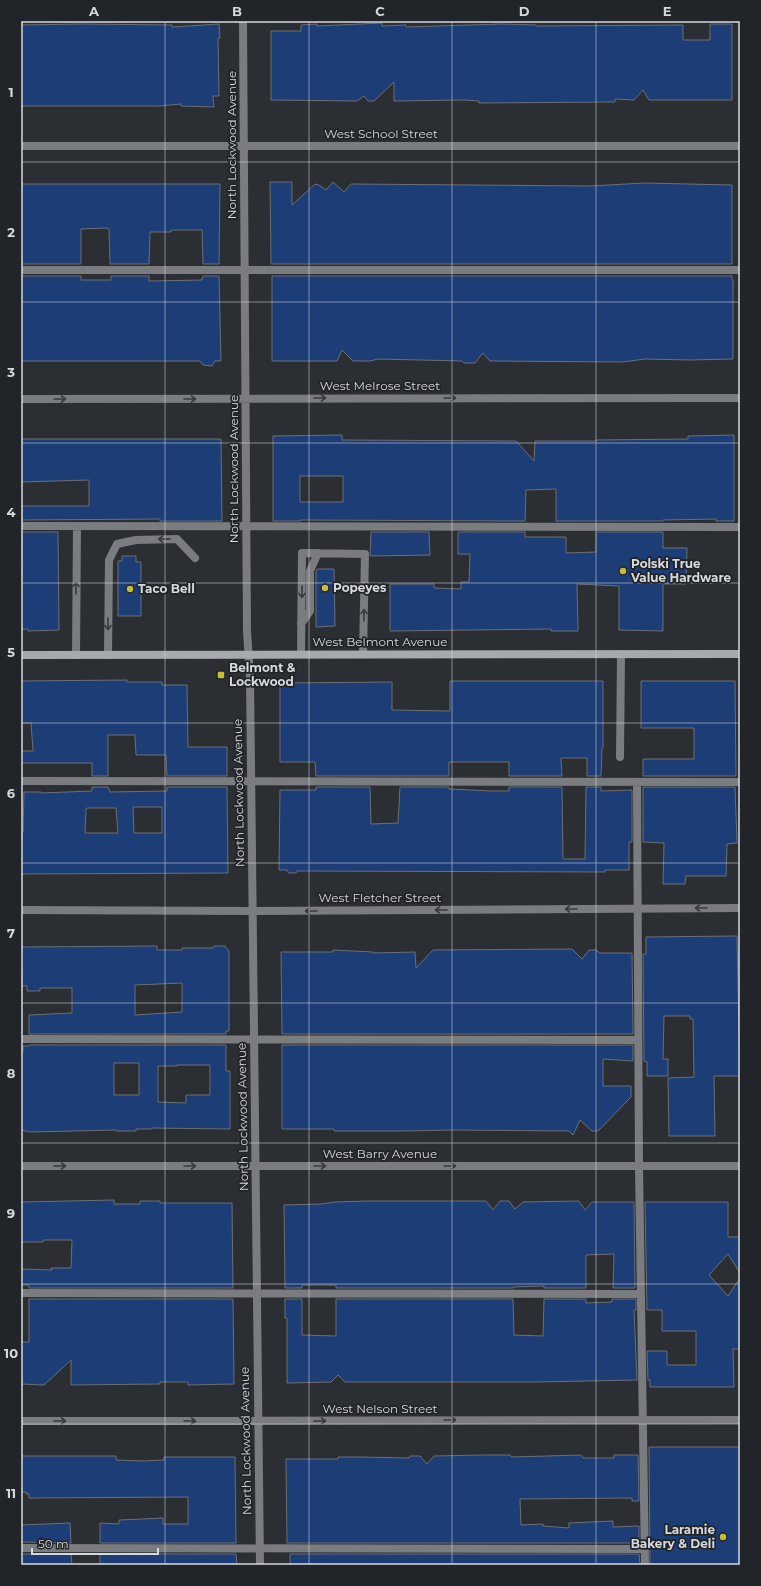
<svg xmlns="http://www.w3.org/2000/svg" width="761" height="1586" font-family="Montserrat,sans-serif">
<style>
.building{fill:#1d3d77;stroke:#6c6f75;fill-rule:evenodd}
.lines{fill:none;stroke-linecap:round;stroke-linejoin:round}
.lane{stroke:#7b7c7f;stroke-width:8}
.street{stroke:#7b7c7f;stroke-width:8}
.secondary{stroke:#a6a9ad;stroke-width:8}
.oneway{stroke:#383a3e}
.grid{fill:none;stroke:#d6d8db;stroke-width:1;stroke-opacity:0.55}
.poi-dot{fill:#c8bb3b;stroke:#212429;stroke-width:1.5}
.labels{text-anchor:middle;stroke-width:3.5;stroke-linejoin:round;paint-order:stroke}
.street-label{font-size:12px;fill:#d6d8db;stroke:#212429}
.poi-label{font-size:12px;font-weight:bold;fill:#d6d8db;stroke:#212429;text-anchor:start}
.neatline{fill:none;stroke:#d6d8db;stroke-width:1.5}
.grid-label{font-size:13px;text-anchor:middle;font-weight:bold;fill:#d6d8db}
</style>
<rect width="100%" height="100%" fill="#2b2e33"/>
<path class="building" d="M382,23V26L406,25V27L501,24L536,25V26L683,25V40H710V24H732V100H649L643,90L634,100L615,99V102L479,103V101L464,100L394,101V82L374,101H368L364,96L357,101L271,100V31H301V25L317,24V26Z
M80,24L172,25V27L219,24L220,38H218L219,96H213L214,107L181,106V104L159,106H21V25Z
M270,182H292V205L315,184L319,185L326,190L333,182L344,192L351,184L591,186L644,183L732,185V264H271Z
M21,184H220L219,264H203L202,230H171V232H150L149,264H110L109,229L107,228L81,229V264H21Z
M21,276H81V280H111V276H149V281H151L202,280L203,276H219L221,361H215L212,366L203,365L200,361H21Z
M272,276H732V280H733V359L690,360L645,359L623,362L490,361L483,353L475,363H464L462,361L378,359L370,361H353L342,350L337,361H272Z
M342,435V440L516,441L534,461L535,441H596V440L688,439V436L734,435V521H716V519L663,520V521H556V489L526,490L525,521L300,520V521H273V436ZM300,476H343V502H300Z
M21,439H221L222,521H160V519L22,520V506H89V480L21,482Z
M22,532H58L59,630L28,631V629H21Z
M371,532H429L430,555L370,556Z
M458,532H525V537H566V553L596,552V532H663V548H687L686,584H663V631L619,630V586L577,584L578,631H551V629L390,631V584H434V588L461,589V582H469L470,554H458Z
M122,556H136V562H141V616H118V561H122Z
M317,569H334L335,626L316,627V572Z
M127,680V682H162V685H187L188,747H227V776H167L166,755H136L135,735H108V776H92V763H21V751H33L31,723H21V681Z
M450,681H603V748H602L601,776H587V758H561L562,776H509V762H449V776H316L315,762H280V683L392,682V710L450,711Z
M641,681H735L736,776H643V759H694V728H641Z
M92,787H108L110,792L167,791V787H227L228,873L21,874V832H23L24,792H41V793L92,791ZM133,807H162V833H134ZM87,808H116L118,833H85L86,809Z
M316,787H370L371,824L398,823L400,787H449V789L492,791H509V787H562L563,859H585L586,787H601V791L632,790V842H629V870H605V872L297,871L296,873H289L287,870H279L280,790H316Z
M643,787H735L737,843L727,844L726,876H686L685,884H663L664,843L643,842Z
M737,936L740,1076H714L715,1136H669L668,1078L694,1077L693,1019H690V1016H664L663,1059H668V1076H647V1062L644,1061L643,954H646V937Z
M157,946V950H182V948H213L214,946H225L229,951V1031H226V1034H29V1015L72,1013V988H40V991H27V986H22L21,947ZM182,983V1012L135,1015V985Z
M572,949L582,959L589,950H596L600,953H632L633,1034H282L281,952H333V950L373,952V953L415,952L416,968L433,950Z
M29,1045H226V1071H230V1129L152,1128V1129H136V1131H116V1130L30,1132L21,1130V1052H23V1046H29ZM114,1063H139V1095H114ZM177,1065H210V1095H186V1103L158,1102V1066H177Z
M282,1045H633V1061L603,1059V1086H631V1097L598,1131H592L580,1120L573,1135L569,1131L452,1130L403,1131H334V1129H282Z
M114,1200V1204H140V1201H160V1203H232L233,1288H29V1285H21V1269L52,1270L51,1268H71L72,1240H43V1242H21V1202Z
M367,1201H486L493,1210L500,1201H509L515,1209L523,1202L579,1201L585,1210L592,1202H634L635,1288H613L614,1254L586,1255V1288H544V1286L513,1287V1288H336V1285H302V1288H285L284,1205L321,1204L335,1202Z
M645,1202H728V1237H740V1273L728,1254L709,1275L728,1296L740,1278V1349H733L734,1387H650V1380H648L647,1351H667V1365H696V1331H662V1310H647Z
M29,1299H233L234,1384L188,1385V1382H160V1384L71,1385V1360L44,1385L21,1384V1342H29Z
M285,1299H302V1335L336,1336V1299H513L514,1335L543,1336L544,1299H586V1303L612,1302V1299H636V1310H634L637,1380L535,1382H345L338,1375L331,1382L287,1383V1318H285Z
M649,1447H740V1565H650Z
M484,1455H510L512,1457L581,1455L583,1458H614V1455H638L639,1501H632V1498L520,1499L521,1525L543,1524V1526L569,1528V1523L613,1521V1527L639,1526V1543H287L286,1459H338V1457H359L409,1458L410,1456H420L427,1464L434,1456Z
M21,1456H116V1460L143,1461L164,1460V1457H235L236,1543H100V1523L119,1524V1520L163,1518V1524H188V1497L29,1498V1494H26V1492H21Z
M70,1523L71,1543L21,1542V1525Z
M21,1554H71L72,1565H21Z
M100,1554H236L237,1565H100Z
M290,1554H639L640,1565H290Z"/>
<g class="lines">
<path class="lane" d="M21,270H740
M21,526L740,527
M301,624L310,611V571L318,553
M301,654L302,553L365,554L363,654
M76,655L77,526
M108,655L109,560L117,544L136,540L177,539L195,558
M620,757L621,654
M21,781L740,782
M637,782L639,1166L645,1565
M21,1039L638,1040
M21,1293L641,1294
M21,1548L644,1549"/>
<path class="street" d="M243,21L247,631L250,677L260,1565
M21,146H740
M21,399L740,398
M21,910L253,911L740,908
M21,1166H740
M21,1421L740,1420"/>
<path class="secondary" d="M21,655L740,654"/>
</g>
<defs><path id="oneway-shaft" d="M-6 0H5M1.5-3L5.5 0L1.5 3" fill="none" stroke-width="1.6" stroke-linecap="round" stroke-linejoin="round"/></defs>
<g class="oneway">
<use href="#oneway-shaft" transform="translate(320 398)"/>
<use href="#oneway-shaft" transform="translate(450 398)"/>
<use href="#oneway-shaft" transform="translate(60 399)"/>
<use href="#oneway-shaft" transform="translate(190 399)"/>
<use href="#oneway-shaft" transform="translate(164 539) rotate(179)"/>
<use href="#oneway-shaft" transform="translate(76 588) rotate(-90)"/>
<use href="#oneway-shaft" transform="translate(302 592) rotate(91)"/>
<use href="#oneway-shaft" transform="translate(364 615) rotate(-89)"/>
<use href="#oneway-shaft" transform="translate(108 624) rotate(90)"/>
<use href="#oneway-shaft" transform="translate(701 908) rotate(180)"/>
<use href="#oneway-shaft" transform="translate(571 909) rotate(180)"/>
<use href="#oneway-shaft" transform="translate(441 910) rotate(180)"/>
<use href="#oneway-shaft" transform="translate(311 911) rotate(180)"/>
<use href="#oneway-shaft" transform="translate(60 1166)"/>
<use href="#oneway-shaft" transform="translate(190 1166)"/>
<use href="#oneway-shaft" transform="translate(320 1166)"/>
<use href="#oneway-shaft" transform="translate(450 1166)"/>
<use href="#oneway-shaft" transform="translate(450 1420)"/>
<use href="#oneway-shaft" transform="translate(60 1421)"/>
<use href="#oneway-shaft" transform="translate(190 1421)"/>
<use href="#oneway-shaft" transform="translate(320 1421)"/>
</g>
<path class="grid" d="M165,21V1565M309,21V1565M452,21V1565M596,21V1565M21,162H740M21,302H740M21,443H740M21,583H740M21,723H740M21,863H740M21,1003H740M21,1143H740M21,1284H740M21,1424H740"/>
<g class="poi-dot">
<circle cx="623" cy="571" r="4"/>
<circle cx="325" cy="588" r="4"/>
<circle cx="130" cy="589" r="4"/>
<rect x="217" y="671" width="8" height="8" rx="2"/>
<circle cx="723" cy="1537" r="4"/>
</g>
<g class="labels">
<g class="street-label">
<text x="381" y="138">West School Street</text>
<text transform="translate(232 145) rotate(-90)" y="4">North Lockwood Avenue</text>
<text x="380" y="390">West Melrose Street</text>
<text transform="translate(234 469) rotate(-90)" y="4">North Lockwood Avenue</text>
<text x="380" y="646">West Belmont Avenue</text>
<text transform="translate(239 793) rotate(-91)" y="4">North Lockwood Avenue</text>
<text x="380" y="902">West Fletcher Street</text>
<text transform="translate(243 1117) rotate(-91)" y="4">North Lockwood Avenue</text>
<text x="380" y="1158">West Barry Avenue</text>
<text x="380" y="1413">West Nelson Street</text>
<text transform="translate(246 1441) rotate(-91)" y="4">North Lockwood Avenue</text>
</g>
<g class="poi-label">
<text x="631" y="568">Polski True<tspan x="631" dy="14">Value Hardware</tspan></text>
<text x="333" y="592">Popeyes</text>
<text x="138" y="593">Taco Bell</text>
<text x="229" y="672">Belmont &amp;<tspan x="229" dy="14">Lockwood</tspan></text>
<text x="715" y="1534" text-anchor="end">Laramie<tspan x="715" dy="14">Bakery &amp; Deli</tspan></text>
</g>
</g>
<rect width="761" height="1586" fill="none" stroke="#212429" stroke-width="44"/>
<path d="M32 1548v6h126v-6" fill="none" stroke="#d6d8db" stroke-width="2"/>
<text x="38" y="1548" font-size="12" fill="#d6d8db" stroke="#212429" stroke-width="3" paint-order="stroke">50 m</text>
<rect x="22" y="22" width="717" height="1542" class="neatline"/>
<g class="grid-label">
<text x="94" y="16">A</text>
<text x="237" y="16">B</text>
<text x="380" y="16">C</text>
<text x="524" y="16">D</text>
<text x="667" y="16">E</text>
<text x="11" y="97">1</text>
<text x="11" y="237">2</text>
<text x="11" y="377">3</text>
<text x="11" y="517">4</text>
<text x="11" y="657">5</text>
<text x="11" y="798">6</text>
<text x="11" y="938">7</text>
<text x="11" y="1078">8</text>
<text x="11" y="1218">9</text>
<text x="11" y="1358">10</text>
<text x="11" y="1498">11</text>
</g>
</svg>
